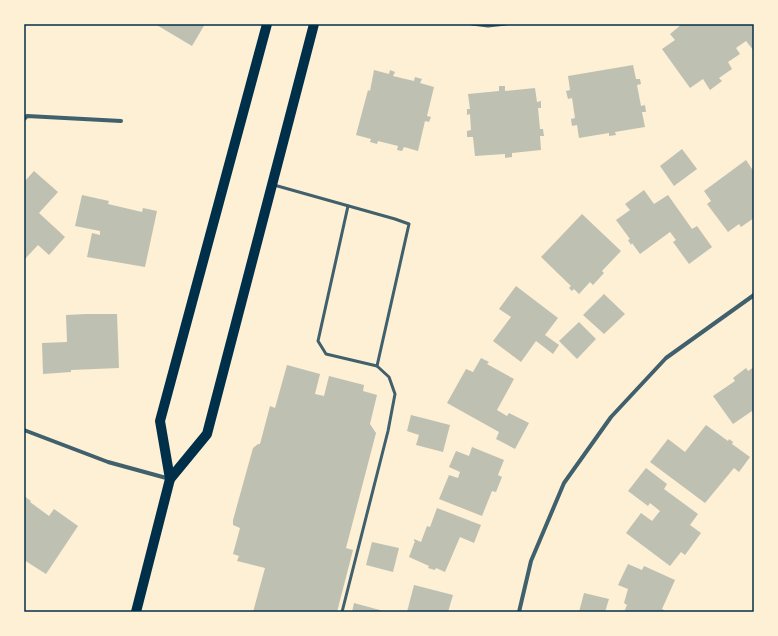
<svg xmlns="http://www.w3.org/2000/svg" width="778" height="636" viewBox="0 0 778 636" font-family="'Source Sans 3',sans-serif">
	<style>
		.building { fill: #bec0b2 }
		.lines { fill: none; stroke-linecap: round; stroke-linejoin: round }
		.service { stroke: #3f606c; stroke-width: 3 }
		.minor { stroke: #3f606c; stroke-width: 4 }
		.primary { stroke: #003049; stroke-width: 10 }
		.neatline { fill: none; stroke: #003049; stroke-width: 1.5 }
	</style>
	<rect width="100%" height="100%" fill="#fdf0d5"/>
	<!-- building -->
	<g class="building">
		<path d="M155 24H205L192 46Z"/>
		<path d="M682 24H754V51L746 41 736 48 740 54 728 62 732 69 719 78 722 81 710 90 703 79 690 88 662 49 675 40 670 34Z"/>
		<path d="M633 65 636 79H640L641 84 637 85 641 106 645 105 646 112H642L645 127 615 132 616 135 609 136V133L579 138 577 125 572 126 571 119 575 118 572 98 568 99 566 91 570 90 568 76Z"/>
		<path d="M374 70 389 74 390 70 395 72 393 76 414 81 415 77 422 79 420 83 434 87 427 116 431 117 429 122 425 121 418 151 404 147 402 151 397 150 398 146 378 141 377 144 370 142 371 139 356 135 368 90 370 91Z"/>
		<path d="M499 86H505V91L535 88 537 102 541 101V108H538L540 129H543L544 136H540L541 150 512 153V157L505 158V154L475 156 473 137H467V131L471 130 470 114 467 115V109H470L468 94 499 91Z"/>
		<path d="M682 149 697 169 674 186 660 166Z"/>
		<path d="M746 160 754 172V218L741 227 739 224 728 232 707 204 711 201 704 191Z"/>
		<path d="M34 171 58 192 39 213 65 237 49 255 38 245 24 260V182Z"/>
		<path d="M644 190 654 204 668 195 692 229 697 226 712 247 689 264 673 242 676 240 670 232 640 254 632 243 631 245 628 240 630 239 616 220 630 210 625 204Z"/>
		<path d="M82 195 109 201 108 204 142 212 143 208 157 211 145 267 87 257 92 233 100 235V231L75 226Z"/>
		<path d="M582 214 621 251 602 271 604 273 593 285 590 282 579 294 574 289 572 291 569 288 571 286 541 257Z"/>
		<path d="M516 286 558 318 545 335 559 345 553 354 536 341 521 362 493 341 511 317 499 309Z"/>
		<path d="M604 294 625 314 604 334 583 315Z"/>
		<path d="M86 314H117L119 368 71 370V372L43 374 42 343 67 342 66 315Z"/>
		<path d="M579 322 596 339 577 359 559 341Z"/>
		<path d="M481 358 489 362 487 364 514 379 497 410 507 416 509 413 529 423 515 449 496 439 499 432 447 403 466 369 473 372Z"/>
		<path d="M287 365 320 374 315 394 324 396 329 376 364 385 363 391 377 395 370 424 376 433 346 548 353 550 337 612H253L265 568 237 561 239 556 233 554 240 528 233 525V520L253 448 258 444H260L270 406 275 408Z"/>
		<path d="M754 367V414L752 411 733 424 713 396 735 381 733 378 746 368 748 371Z"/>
		<path d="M411 415 450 425 443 452 416 445 419 435 407 431Z"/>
		<path d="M706 425 728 441 729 439 733 442 732 444 750 457 739 472 734 468 705 503 650 462 668 439 685 452Z"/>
		<path d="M472 447 504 460 498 475 502 477 496 492 492 491 482 516 439 499 449 475 458 478 460 472 449 467 456 451 469 456Z"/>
		<path d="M646 468 667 484 664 489 698 514 690 525 701 533 685 555 681 552 670 566 626 533 641 513 652 521 660 511 650 503 648 506 628 491Z"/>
		<path d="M24 496 31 501 30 502 49 516 54 509 78 526 46 574 24 560Z"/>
		<path d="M437 508 481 525 474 543 460 537 445 572 436 568 435 570 428 568 429 566 409 557 415 541H414V539L421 542 427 526 430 527Z"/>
		<path d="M372 542 399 548 393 572 366 565Z"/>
		<path d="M628 564 642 570 644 566 675 580 662 609 664 610V612H624L627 605 624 603 628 589 618 585Z"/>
		<path d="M414 585 453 595 448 612H407Z"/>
		<path d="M584 593 609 599 605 612H579Z"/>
		<path d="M354 603 387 612H352Z"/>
	</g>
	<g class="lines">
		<!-- service -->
		<g class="service">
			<path d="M472 24 488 26 506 24"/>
			<path d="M274 185 395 219 409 224 377 366 389 377 395 394 388 431 342 612"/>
			<path d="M348 206 318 341 326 354 377 366"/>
		</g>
		<!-- minor -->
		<g class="minor">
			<path d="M24 119 27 116 121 121"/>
			<path d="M24 430 108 462 170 479"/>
			<path d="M519 612 531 561 564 483 611 417 666 358 754 295"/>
		</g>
		<!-- primary -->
		<g class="primary">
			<path d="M170 479 207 434 314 24"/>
			<path d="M136 612 170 479 160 421 267 24"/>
		</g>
	</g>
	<!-- border -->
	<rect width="778" height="636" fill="none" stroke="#fdf0d5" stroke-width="50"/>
	<rect x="25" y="25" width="728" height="586" class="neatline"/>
</svg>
